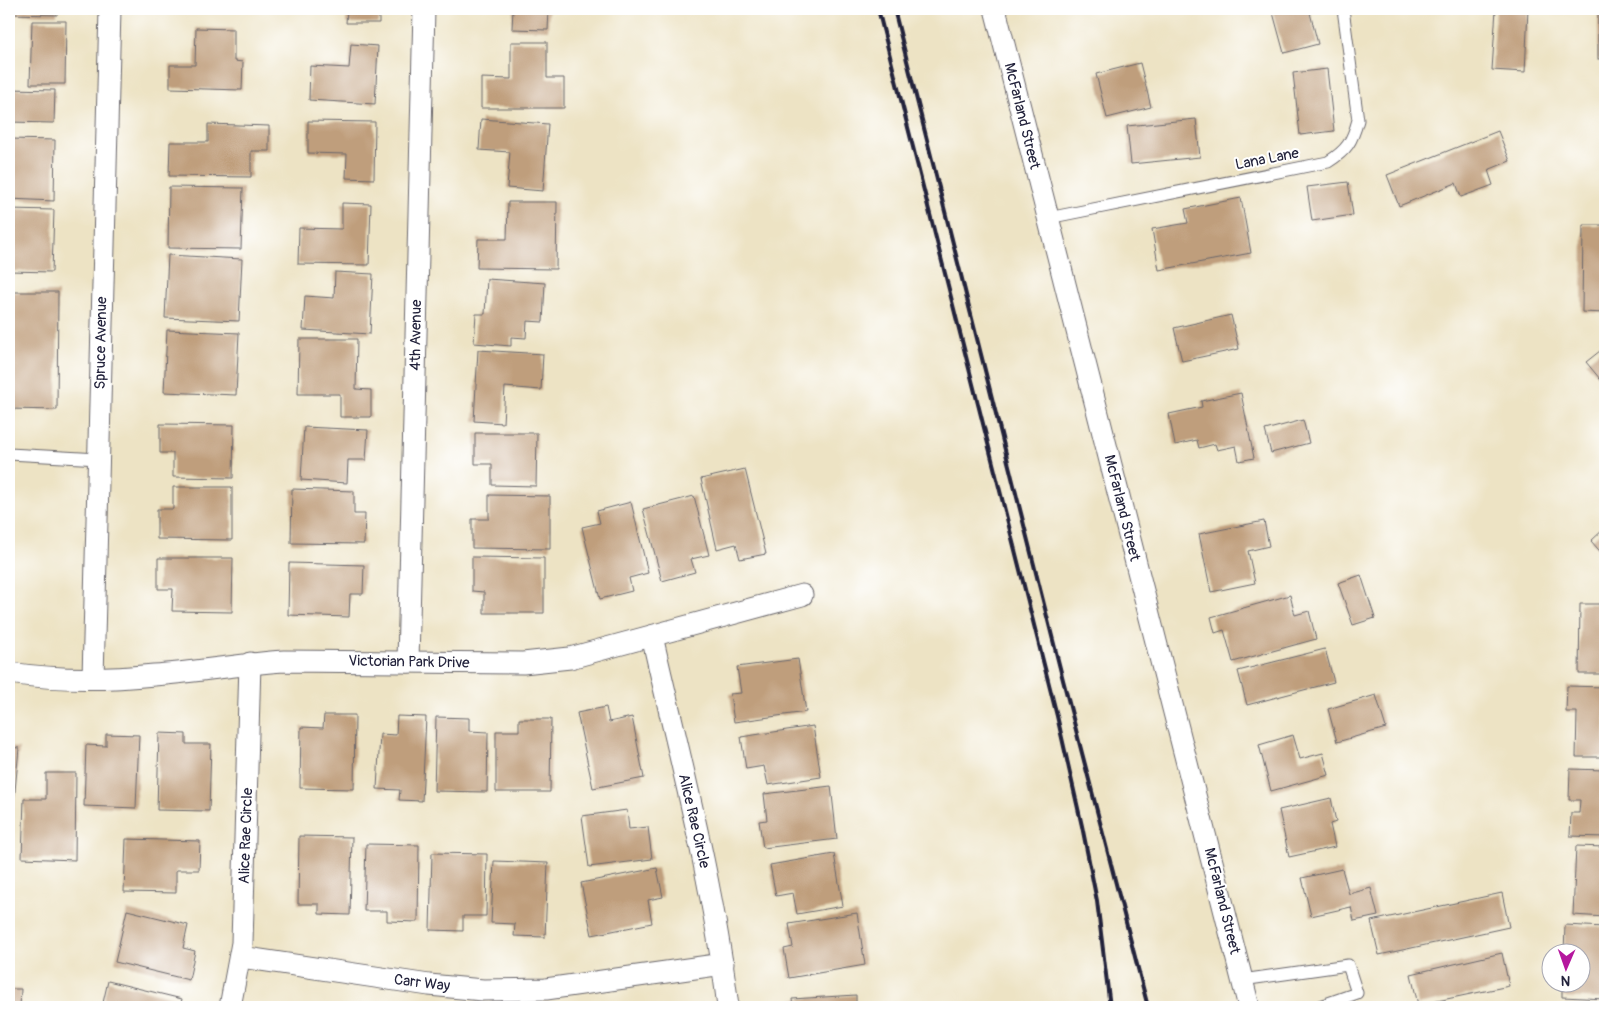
<svg xmlns="http://www.w3.org/2000/svg" width="1614" height="1016" viewBox="0 0 1614 1016" font-family="Pangolin,sans-serif">
	<style>
		.building { fill: #bf9e7c }
		.lines { fill: none; stroke-linecap: round; stroke-linejoin: round }
		.lane-casing { stroke: #69666b; stroke-width: 13 }
		.street-casing { stroke: #69666b; stroke-width: 23 }
		.lane { stroke: #fff; stroke-width: 11 }
		.street { stroke: #fff; stroke-width: 21 }
		.rail { stroke: #22223b; stroke-width: 4 }
		.labels { text-anchor: middle; dominant-baseline: central; stroke-width: 4; stroke-linejoin: round; paint-order: stroke }
		.street-label { font-size: 15px; fill: #22223b; stroke: #fff }
	</style>
	<rect width="100%" height="100%" fill="#fff"/>
	<filter id="ink" filterUnits="userSpaceOnUse"><feTurbulence type="fractalNoise" baseFrequency=".02" numOctaves="2"/><feDisplacementMap in="SourceGraphic" scale="10" xChannelSelector="R" yChannelSelector="G"/><feConvolveMatrix kernelMatrix="1 2 1 2 8 2 1 2 1" color-interpolation-filters="sRGB"/></filter>
	<filter id="wash" filterUnits="userSpaceOnUse"><feTurbulence type="fractalNoise" baseFrequency=".0096" numOctaves="4" result="noise"/><feDisplacementMap in="SourceGraphic" scale="20" xChannelSelector="R" yChannelSelector="G"/><feGaussianBlur stdDeviation="1.12" result="paint"/><feColorMatrix in="noise" values="0 0 0 0 0 0 0 0 0 0 0 0 0 0 0 0 0 1.4 0 .05"/><feComposite in="paint" operator="in"/></filter>
	<g filter="url(#wash)">
		<rect width="100%" height="100%" fill="#ede3c4"/>
		<g id="blocks">
			<!-- building -->
			<g class="building">
				<path d="M9 9H57V15L9 14Z"/>
				<path d="M347 9H379V23H346Z"/>
				<path d="M513 9H549L548 30 512 29Z"/>
				<path d="M1272 9H1309L1318 44 1284 53Z"/>
				<path d="M1496 9H1528L1525 72 1492 70Z"/>
				<rect x="1598" y="9" width="7" height="50"/>
				<path d="M32 21H66L65 84H30Z"/>
				<path d="M196 28 234 29V61L243 62 242 90 170 88V65H195Z"/>
				<path d="M511 42H547V78H564V108H481V78L511 79Z"/>
				<path d="M351 44 378 46 375 104 309 100 310 66 349 68Z"/>
				<path d="M1140 63 1151 107 1107 118 1096 74Z"/>
				<path d="M1327 69 1334 131 1300 135 1293 73Z"/>
				<path d="M9 89 55 90 54 123 9 122Z"/>
				<path d="M481 119 548 124 543 191 507 188 510 152 479 150Z"/>
				<path d="M1196 119 1200 157 1131 164 1127 126Z"/>
				<path d="M308 121 375 122 374 179 346 178 347 154 308 153Z"/>
				<path d="M208 124 269 126V151H251V177L169 176 170 142H208Z"/>
				<path d="M1498 131 1510 161 1488 170 1493 185 1461 197 1456 183 1399 206 1387 175Z"/>
				<path d="M9 139 55 140 54 201 9 199Z"/>
				<path d="M1348 182 1353 215 1312 221 1307 187Z"/>
				<path d="M169 187 243 188 241 249 168 248Z"/>
				<path d="M1241 198 1251 253 1159 270 1152 229 1188 223 1185 209Z"/>
				<path d="M508 202H557L556 269 477 268 478 239H507Z"/>
				<path d="M342 203 371 204 369 265 298 264 299 228 342 229Z"/>
				<path d="M9 209 54 210 52 272 9 271Z"/>
				<path d="M1583 225H1605V313L1582 312Z"/>
				<path d="M168 255 242 259 239 321 165 318Z"/>
				<path d="M335 272 373 274 370 334 303 330 305 296 334 298Z"/>
				<path d="M487 279 545 283 543 322 527 321 526 338 511 337V346L474 343 476 314H485Z"/>
				<path d="M9 292H58L57 410 9 409Z"/>
				<path d="M1231 315 1239 349 1182 361 1174 328Z"/>
				<path d="M167 330 239 333 236 395 164 392Z"/>
				<path d="M299 339H357L356 389 371 390V417H340V394H298Z"/>
				<path d="M1605 347V385L1586 362Z"/>
				<path d="M478 350 543 354 541 390 505 387 503 423 474 421Z"/>
				<path d="M1241 393 1254 458 1239 461 1236 446 1217 450 1215 444 1199 448 1197 440 1175 445 1169 414 1202 407 1201 401Z"/>
				<path d="M1303 420 1309 443 1271 453 1265 430Z"/>
				<path d="M160 424 234 425 233 478 173 477V453H160Z"/>
				<path d="M304 427 368 430 366 460H348L347 483 301 480Z"/>
				<path d="M475 433H537L536 486 492 485V464H475Z"/>
				<path d="M745 469 766 554 740 559 736 544 717 549 701 479Z"/>
				<path d="M173 487H232V540L157 539V509H173Z"/>
				<path d="M292 489 354 491V514H365L364 544 291 543Z"/>
				<path d="M489 495 550 496V549L472 548V519H489Z"/>
				<path d="M694 496 709 555 691 559 695 572 662 581 643 509Z"/>
				<path d="M631 502 648 573 629 578 632 591 600 599 582 527 600 523 597 511Z"/>
				<path d="M1264 521 1269 546 1248 551 1255 583 1211 592 1199 534Z"/>
				<path d="M1605 528V557L1591 541Z"/>
				<path d="M472 557 544 558V613H484V592L472 591Z"/>
				<path d="M158 558H233L232 612 172 611 173 589H158Z"/>
				<path d="M289 563 364 565 363 594H350L349 617 288 615Z"/>
				<path d="M1361 575 1375 618 1353 625 1338 583Z"/>
				<path d="M1290 595 1295 615 1309 611 1316 639 1233 662 1224 630 1215 633 1211 617Z"/>
				<path d="M1580 604H1605V674H1579Z"/>
				<path d="M1325 649 1334 682 1247 705 1238 671Z"/>
				<path d="M798 659 806 712 734 722 730 694 741 693 737 667Z"/>
				<path d="M1567 686 1605 687V757H1576L1577 712H1566Z"/>
				<path d="M1376 695 1386 728 1337 742 1328 709Z"/>
				<path d="M606 707 609 722 632 717 644 778 593 788 577 713Z"/>
				<path d="M324 715H355L354 789 300 788 301 727 323 728Z"/>
				<path d="M397 716 426 717 422 801 399 800 400 790 377 789 380 734 396 735Z"/>
				<path d="M436 717 469 718V731L488 732 487 792 434 791Z"/>
				<path d="M519 719H551L550 792H496V731H519Z"/>
				<path d="M813 726 821 777 768 785 764 766 746 769 741 737Z"/>
				<path d="M159 733 186 734V744H211L209 811 157 810Z"/>
				<path d="M106 734 139 735 136 808 84 806 86 745 106 746Z"/>
				<path d="M1293 735 1300 759 1323 753 1329 775 1271 791 1259 745Z"/>
				<path d="M9 747 19 748 14 802H9Z"/>
				<path d="M1570 769 1605 770V837L1570 836 1571 813H1579L1580 800H1569Z"/>
				<path d="M46 773H76L75 860 22 858 24 799H46Z"/>
				<path d="M831 786 837 839 763 848 759 821 767 820 764 794Z"/>
				<path d="M1331 798 1336 822 1330 824 1335 847 1289 857 1279 810Z"/>
				<path d="M627 810 629 829 648 827 652 859 589 867 582 816Z"/>
				<path d="M299 836 352 837 350 915 319 914V904H298Z"/>
				<path d="M126 839 200 841 199 870H176V893L124 892Z"/>
				<path d="M366 844 419 845 418 922 387 921V911H364Z"/>
				<path d="M1576 846 1605 847V917L1573 915Z"/>
				<path d="M432 853 487 854 486 916H463V931L430 930Z"/>
				<path d="M834 854 843 906 797 914 793 893 776 896 770 865Z"/>
				<path d="M494 861 548 863 545 937 514 936 515 924 491 923Z"/>
				<path d="M657 868 663 897 648 900 652 923 592 935 581 883Z"/>
				<path d="M1342 869 1349 894 1371 888 1378 916 1354 921 1351 907 1311 916 1302 878Z"/>
				<path d="M1502 893 1509 927 1379 955 1371 921Z"/>
				<path d="M127 910 188 925 183 948 195 951 189 980 115 962Z"/>
				<path d="M857 913 865 965 789 978 784 949 793 947 789 924Z"/>
				<path d="M1565 925 1605 927V999L1562 997V984H1582V954H1564Z"/>
				<path d="M1502 953 1509 986 1418 1005 1411 974Z"/>
				<path d="M108 981 182 999 180 1007H102Z"/>
				<path d="M9 989H21L20 1007H9Z"/>
				<path d="M856 995V1007H793L792 999Z"/>
			</g>
		</g>
	</g>
	<g filter="url(#ink)">
		<use href="#blocks" fill-opacity="0" stroke="#69666b" stroke-width="1"/>
		<g class="lines">
			<!-- lane casing -->
			<g class="lane-casing">
				<g id="lane">
					<path d="M1048 218 1328 162C1347 150 1352 142 1358 120L1343 9"/>
					<path d="M9 454 99 459"/>
					<path d="M1242 980 1348 965 1357 993 1317 1007"/>
				</g>
			</g>
			<!-- street casing -->
			<g class="street-casing">
				<g id="street">
					<path d="M995 9 1249 1007"/>
					<path d="M652 636C680 759 713 882 728 1007"/>
					<path d="M408 662 424 9"/>
					<path d="M9 673C56 680 106 680 154 675 197 672 240 664 284 661L523 663 570 658 802 595"/>
					<path d="M93 678 110 9"/>
					<path d="M241 957 429 985 483 990 546 989 723 964"/>
					<path d="M230 1007 242 943 250 663"/>
				</g>
			</g>
			<!-- lane -->
			<use href="#lane" class="lane"/>
			<!-- street -->
			<use href="#street" class="street"/>
			<!-- rail -->
			<g class="rail">
				<path d="M878 9 1057 716 1082 826 1097 901 1110 1007"/>
				<path d="M894 9 1063 680 1148 1007"/>
			</g>
		</g>
	</g>
	<g class="labels">
		<!-- street labels -->
		<g class="street-label">
			<text transform="translate(1022 116) rotate(76)">McFarland Street</text>
			<text transform="translate(1267 159) rotate(-11)">Lana Lane</text>
			<text transform="translate(416 335) rotate(-89)">4th Avenue</text>
			<text transform="translate(101 343) rotate(-89)">Spruce Avenue</text>
			<text transform="translate(1122 508) rotate(76)">McFarland Street</text>
			<text transform="translate(409 662) rotate(1)">Victorian Park Drive</text>
			<text transform="translate(694 821) rotate(77)">Alice Rae Circle</text>
			<text transform="translate(246 836) rotate(-88)">Alice Rae Circle</text>
			<text transform="translate(1222 901) rotate(76)">McFarland Street</text>
			<text transform="translate(422 983) rotate(7)">Carr Way</text>
		</g>
	</g>
	<!-- margin -->
	<rect width="1614" height="1016" fill="none" stroke="#fff" stroke-width="30"/>
	<!-- north arrow -->
	<g transform="translate(1566 968) rotate(182)"><circle r="24" fill="#ffffff" stroke="#a7a7b1"/>
	<path d="M0-4L9 19L0 12L-9 19Z" fill="#b5179e"/>
	<text y="-8" font-size="14" font-weight="bold" text-anchor="middle" fill="#22223b">N</text>
	</g>
</svg>
